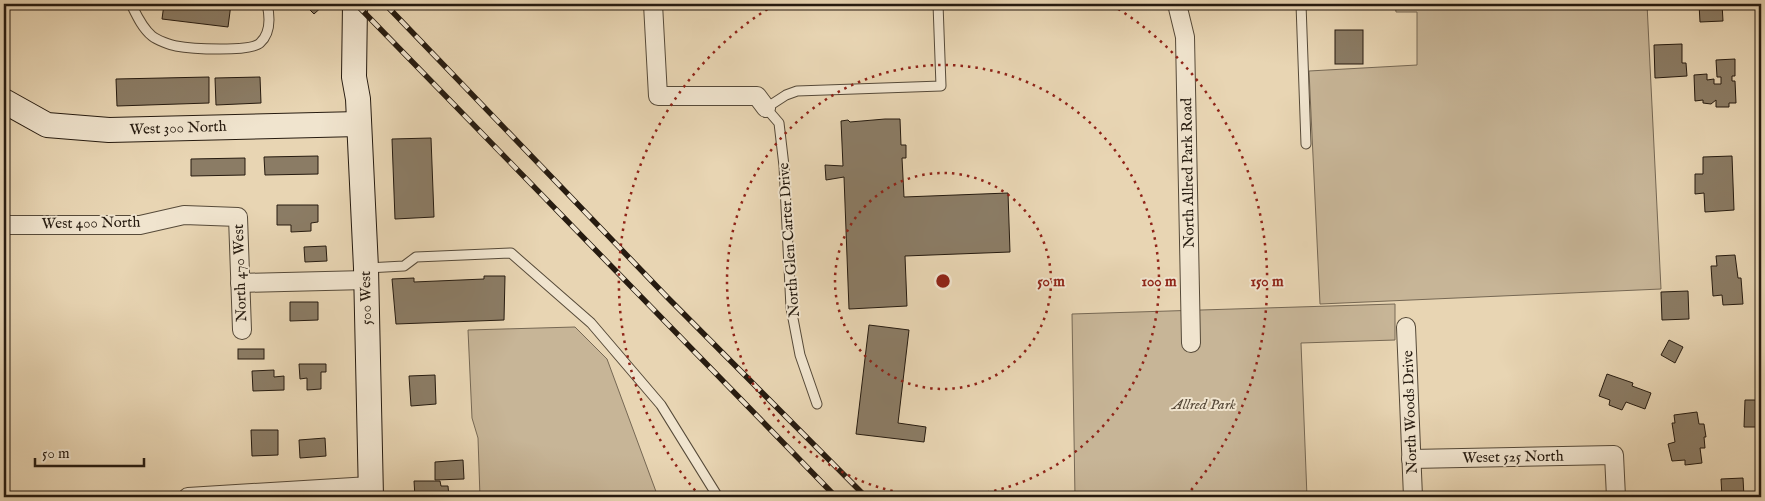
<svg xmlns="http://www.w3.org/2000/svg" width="1765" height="501" viewBox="0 0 1765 501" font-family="'IM FELL English',serif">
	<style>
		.green { fill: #c7b597; stroke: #766854 }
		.building { fill: #8b7c65; stroke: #261b10 }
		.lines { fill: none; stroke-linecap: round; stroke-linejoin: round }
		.lane-casing { stroke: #564a39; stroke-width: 11 }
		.street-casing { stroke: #564a39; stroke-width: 20 }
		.secondary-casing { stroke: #261b10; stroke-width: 26 }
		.lane { stroke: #f0e4ce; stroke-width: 9 }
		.street { stroke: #f0e4ce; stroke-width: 18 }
		.secondary { stroke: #f0e4ce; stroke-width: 24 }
		.rail-casing { stroke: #261b10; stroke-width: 5.5 }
		.rail { stroke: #f0e4ce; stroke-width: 4; stroke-dasharray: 11; stroke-linecap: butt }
		.ring { fill: none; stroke: #8f2418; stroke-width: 2.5; stroke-dasharray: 2.5 5 }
		.labels { text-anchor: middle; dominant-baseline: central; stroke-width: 4; stroke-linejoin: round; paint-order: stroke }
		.street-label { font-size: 15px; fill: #261b10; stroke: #f0e4ce }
		.park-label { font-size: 15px; font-style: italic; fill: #564938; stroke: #f0e4ce }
		.centre { fill: #8f2418; stroke: #f0e4ce; stroke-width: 2.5 }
		.ring-label { font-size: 15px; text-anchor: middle; font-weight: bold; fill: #8f2418; stroke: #f0e4ce; stroke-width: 4; stroke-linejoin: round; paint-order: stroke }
	</style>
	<rect width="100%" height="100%" fill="#e8d5b3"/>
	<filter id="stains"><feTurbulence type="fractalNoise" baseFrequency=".004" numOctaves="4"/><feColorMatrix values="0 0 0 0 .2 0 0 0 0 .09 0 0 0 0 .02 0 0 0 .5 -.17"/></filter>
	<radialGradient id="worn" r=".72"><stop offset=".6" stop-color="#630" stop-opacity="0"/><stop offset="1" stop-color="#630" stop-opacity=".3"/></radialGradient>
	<!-- green -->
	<g class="green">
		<path d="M1395 4H1647L1661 289 1320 304 1309 71 1417 65V12H1396Z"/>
		<path d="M1395 304V340L1301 343 1307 497H1075L1072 314Z"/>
		<path d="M575 327 607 359 658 497H480L478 438 472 418 468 330Z"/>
	</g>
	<!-- building -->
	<g class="building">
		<path d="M164 4H231L228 27 162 19Z"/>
		<path d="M304 4H325L314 14Z"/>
		<path d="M1699 4H1722L1723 21 1700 22Z"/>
		<rect x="1335" y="30" width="28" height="34"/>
		<path d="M1682 44V63H1686L1687 76 1655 78 1654 45Z"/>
		<path d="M1735 59V76H1732V81H1735L1736 103H1729V107H1716V100L1711 104 1703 103V100L1695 101 1694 75 1707 74V80L1714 79V84H1721V77H1717L1716 60Z"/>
		<path d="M209 77V103L117 106 116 79Z"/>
		<path d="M260 77 261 103 216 105 215 78Z"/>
		<path d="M885 119H900L901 145H906V158H902L904 197 1008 193 1010 252 905 256 907 306 849 309 844 177 826 180 825 165 843 166 841 121 848 120 850 122Z"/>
		<path d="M431 138 434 217 395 219 392 139Z"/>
		<path d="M318 156V174L265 175 264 157Z"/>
		<path d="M1732 156 1734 210 1705 212 1704 193 1695 194V174H1703V157Z"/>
		<path d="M245 158V175L191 176V159Z"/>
		<path d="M277 205H318V222L311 223V231L291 232V225H277Z"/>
		<path d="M326 246 327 261 305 262 304 247Z"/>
		<path d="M1735 255 1738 278H1741L1743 304 1723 305 1722 295 1713 296 1711 266H1717L1716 256Z"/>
		<path d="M484 276H505L504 320 396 324 392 279 414 278V282L484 279Z"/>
		<path d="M1688 291 1689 319 1662 320 1661 292Z"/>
		<path d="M290 302H318V320L290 321Z"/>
		<path d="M869 325 909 330 898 423 926 427 924 442 856 434Z"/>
		<path d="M1669 340 1683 347 1675 363 1661 355Z"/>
		<rect x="238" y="349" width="26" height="10"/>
		<path d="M299 364H326V372H321V389L307 390V378L300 379Z"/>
		<path d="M274 370V377L284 376V390L253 391 252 371Z"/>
		<path d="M1607 374 1633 383 1632 386 1651 393 1645 409 1626 402 1622 410 1609 405 1610 400 1599 396Z"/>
		<path d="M435 375 436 404 411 406 409 376Z"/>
		<path d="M1745 400H1761V427H1744Z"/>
		<path d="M1697 412 1699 424H1704L1706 437H1704L1705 448H1700L1702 463 1685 465V460L1672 461 1668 444 1675 442 1672 423H1675L1674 415Z"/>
		<path d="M251 430H278V455L252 456Z"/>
		<path d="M325 438 326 456 300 458 299 440Z"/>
		<path d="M463 460 464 479 435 480V462Z"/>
		<path d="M1743 478 1744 497H1722L1721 479Z"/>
		<path d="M414 481H440L441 486H448L449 497H415Z"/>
		<path d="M1583 493V497H1553L1552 494Z"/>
	</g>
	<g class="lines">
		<!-- lane casing -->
		<g class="lane-casing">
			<g id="lane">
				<path d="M131 4C136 14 142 28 152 36 157 40 170 45 176 46 191 49 250 52 260 43 271 33 270 17 267 4"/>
				<path d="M1301 4 1306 144"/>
				<path d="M367 268 404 266 416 257 511 253 591 323 661 405 718 497"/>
				<path d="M817 404 800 355 791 308 784 166 779 123 766 108 786 95 797 91 941 86 938 4"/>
			</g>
		</g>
		<!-- street casing -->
		<g class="street-casing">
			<g id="street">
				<path d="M653 4 658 96H757L766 108"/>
				<path d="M1177 4 1185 37 1191 343"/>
				<path d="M4 225H140L184 215 238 217 242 330"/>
				<path d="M240 283 366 280"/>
				<path d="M1406 327 1413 497"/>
				<path d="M1411 459 1614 455 1616 497"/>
				<path d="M188 497 370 486"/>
			</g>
		</g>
		<!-- secondary casing -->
		<g class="secondary-casing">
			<g id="secondary">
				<path d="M355 4 354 77 358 99 366 268 371 497"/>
				<path d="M4 101 47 125 109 130 359 124"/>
			</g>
		</g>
		<!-- lane -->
		<use href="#lane" class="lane"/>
		<!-- street -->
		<use href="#street" class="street"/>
		<!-- secondary -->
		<use href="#secondary" class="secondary"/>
		<!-- rail casing -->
		<g class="rail-casing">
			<g id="rail">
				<path d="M356 4 836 497"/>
				<path d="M385 4 667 297 866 497"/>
			</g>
		</g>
		<!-- rail -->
		<use href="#rail" class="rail"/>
	</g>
	<!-- distance rings -->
	<g class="ring">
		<circle cx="943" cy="281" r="108"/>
		<circle cx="943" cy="281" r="216"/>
		<path d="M700 496A324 324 0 0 1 774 5M1112 5A324 324 0 0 1 1186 496"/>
	</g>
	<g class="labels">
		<!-- street labels -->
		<g class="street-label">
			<text transform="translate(178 128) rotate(-2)">West 300 North</text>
			<text transform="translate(1188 173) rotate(-91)">North Allred Park Road</text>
			<text transform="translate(91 223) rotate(-1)">West 400 North</text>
			<text transform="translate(789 240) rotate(-94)">North Glen Carter Drive</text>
			<text transform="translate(240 273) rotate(-92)">North 470 West</text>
			<text transform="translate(366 298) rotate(-91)">500 West</text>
			<text transform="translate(1410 412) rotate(-92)">North Woods Drive</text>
			<text transform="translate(1513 457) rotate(-1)">Weset 525 North</text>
		</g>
		<!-- park labels -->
		<g class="park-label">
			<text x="1204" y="404">Allred Park</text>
		</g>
	</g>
	<circle cx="943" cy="281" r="8" class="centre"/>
	<g class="ring-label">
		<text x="1051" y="286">50 m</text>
		<text x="1159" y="286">100 m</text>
		<text x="1267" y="286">150 m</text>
	</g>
	<!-- margin -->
	<rect width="1765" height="501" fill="none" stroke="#e8d5b3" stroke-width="20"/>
	<rect x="5" y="5" width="1755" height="491" fill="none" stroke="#261b10" stroke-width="2.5"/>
	<rect x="10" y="10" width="1745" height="481" fill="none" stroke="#261b10"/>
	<!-- scale -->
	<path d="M35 458v8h109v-8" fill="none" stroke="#261b10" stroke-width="2.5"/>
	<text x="42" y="458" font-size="15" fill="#261b10" stroke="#f0e4ce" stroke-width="4" paint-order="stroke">50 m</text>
	<rect width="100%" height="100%" filter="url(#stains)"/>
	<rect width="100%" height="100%" fill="url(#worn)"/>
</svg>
